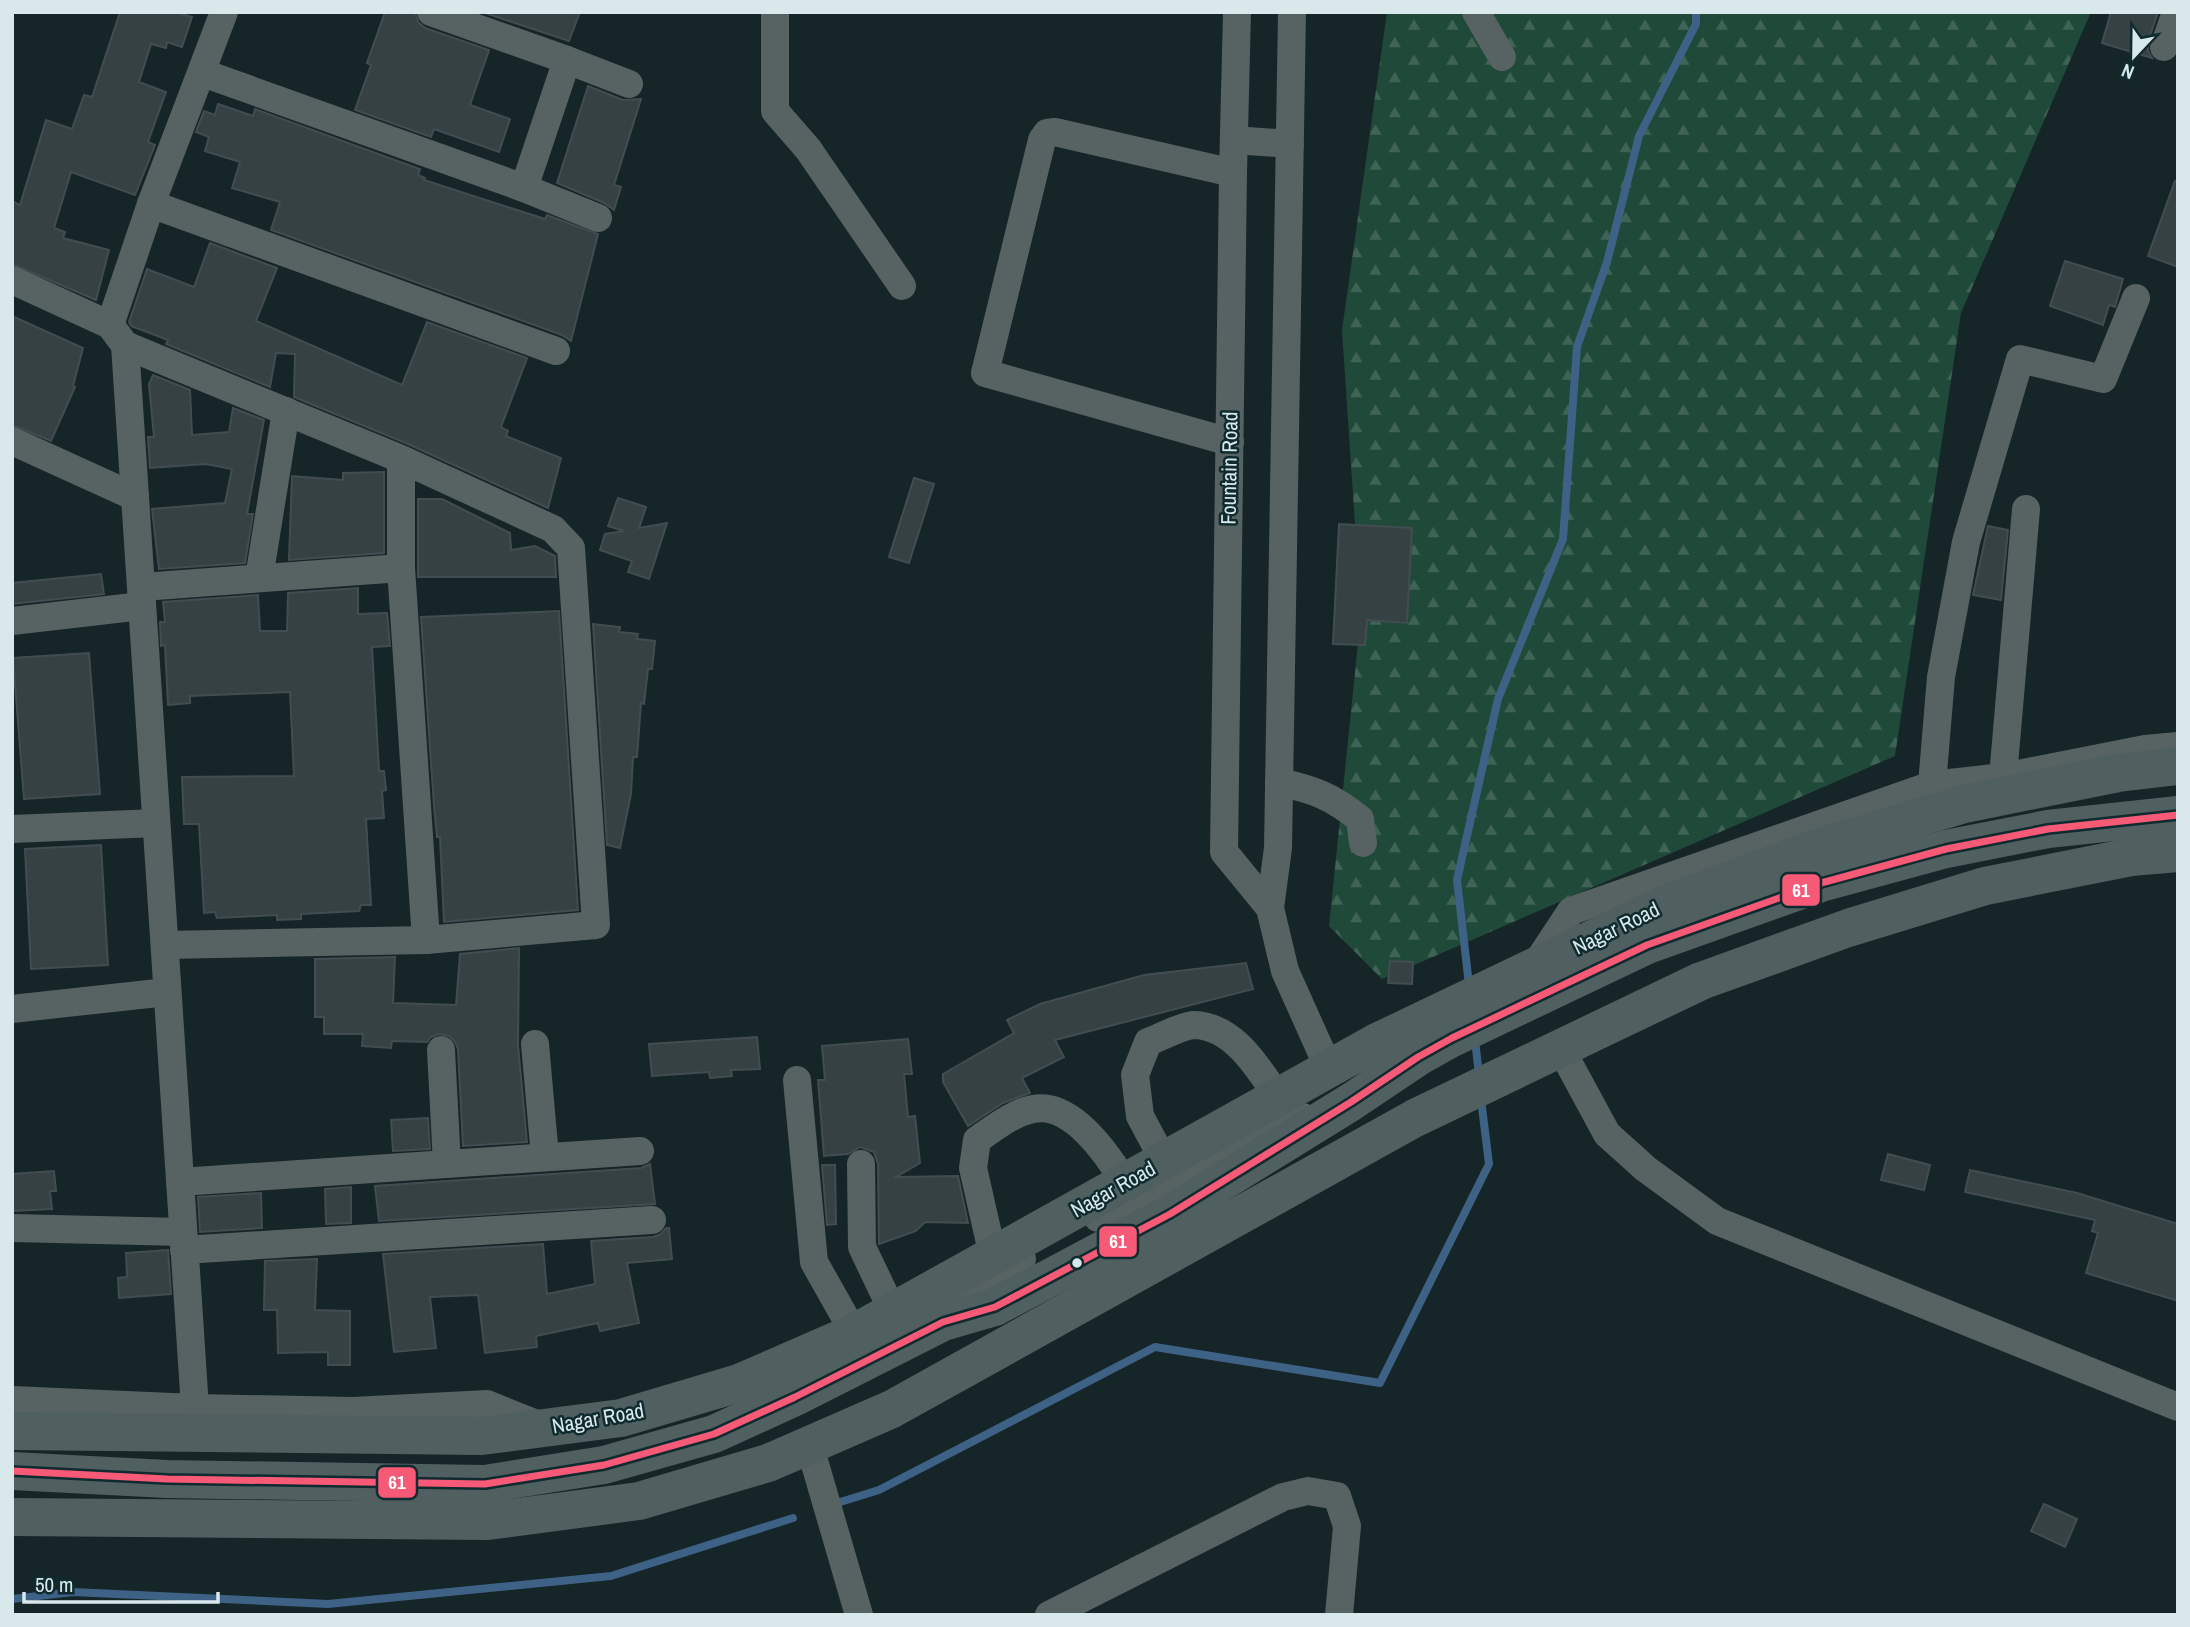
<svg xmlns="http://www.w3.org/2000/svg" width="2190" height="1627" viewBox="0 0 2190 1627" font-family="'Archivo Narrow',sans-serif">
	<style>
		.forest { fill: url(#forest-firs) }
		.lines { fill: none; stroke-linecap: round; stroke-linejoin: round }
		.stream { stroke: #3e6186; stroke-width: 8 }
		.building { fill: #364144; stroke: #424d51; stroke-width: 2 }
		.minor { stroke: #576262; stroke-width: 28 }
		.highway { stroke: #505f5f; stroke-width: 38 }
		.bus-1-casing { stroke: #0f2b2f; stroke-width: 12 }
		.bus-1 { stroke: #f75a77; stroke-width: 7 }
		.bus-dot { fill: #d9e9eb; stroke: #0f2b2f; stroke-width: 2.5 }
		.labels { text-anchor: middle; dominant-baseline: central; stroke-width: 5; stroke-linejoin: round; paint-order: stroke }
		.street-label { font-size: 21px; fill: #d9e9eb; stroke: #0f2b2f }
		.line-badge { stroke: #0f2b2f; stroke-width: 2.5 }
		.badge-label { font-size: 19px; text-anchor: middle; font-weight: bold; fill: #fff }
	</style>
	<defs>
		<pattern id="forest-firs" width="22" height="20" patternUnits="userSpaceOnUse" patternTransform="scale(1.75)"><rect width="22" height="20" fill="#1f4938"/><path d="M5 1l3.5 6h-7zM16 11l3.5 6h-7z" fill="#3f6355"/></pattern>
	</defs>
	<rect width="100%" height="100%" fill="#162528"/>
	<!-- forest -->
	<path class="forest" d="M1387 12H2091L1961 313 1895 756 1382 979 1329 926 1361 614 1342 330Z"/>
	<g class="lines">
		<!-- stream -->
		<g class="stream">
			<path d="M1469 985 1457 880 1498 699 1563 539 1577 347 1607 262 1639 136 1696 24V12"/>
			<path d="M1475 1040 1479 1075"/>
			<path d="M837 1503 879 1490 1155 1347 1380 1383 1489 1164 1481 1099"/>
			<path d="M12 1599 73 1592 328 1604 611 1576 793 1518"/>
		</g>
	</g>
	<!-- building -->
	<g class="building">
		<path d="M120 12H175L192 17 182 47 167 42 166 48 151 44 139 82 166 92 148 142 155 145 135 195 71 172 54 228 65 232 63 238 109 250 96 300 12 264V201L20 205 46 120 72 129 84 95 92 97Z"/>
		<path d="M385 12H415L418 22 425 28 489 50 470 105 510 119 499 152 434 129 431 137 355 110 371 65 367 63Z"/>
		<path d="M482 12H580L569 41Z"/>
		<path d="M2111 12H2158L2148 42V51L2152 58 2102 43Z"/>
		<path d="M588 86 623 100 641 99 614 185 621 187 614 210 604 203 557 183Z"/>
		<path d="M218 104 253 116 255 109 420 169 418 175 425 178 424 180 545 219 547 215 598 234 571 341 562 335 271 230 280 202 232 188 240 162 205 151 209 137 196 132 204 111 215 115Z"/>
		<path d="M2175 181 2178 182V267L2148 256Z"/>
		<path d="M210 243 277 268 256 321 402 385 427 322 527 358 501 427 508 431 506 436 561 458 548 508 408 444 294 397 295 354 276 353 270 387 166 344 168 340 131 326 129 322 147 269 194 287Z"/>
		<path d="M2065 261 2123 279 2115 307 2109 305 2103 325 2050 306Z"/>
		<path d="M12 316 83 348 73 386 75 387 51 441 12 425Z"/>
		<path d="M153 375 190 390 192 435 229 432 233 408 264 420 247 514H253L245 563 159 569 152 509 225 503 232 469 206 464 150 468 148 437H154L149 384Z"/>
		<path d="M384 472V553L289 560 292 476 343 480V473Z"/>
		<path d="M914 478 934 484 909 563 889 557Z"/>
		<path d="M618 498 646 507 639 528 667 523 649 579 628 572 632 561 600 550 605 534 624 531 608 526Z"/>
		<path d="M418 499H442L510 533 511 550 535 546 555 556 556 577H418Z"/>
		<path d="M1339 524 1412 528 1407 623 1367 620 1365 645 1333 644Z"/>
		<path d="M1988 526 2008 530 2001 600 1973 595Z"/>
		<path d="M101 574 104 594 12 604V583Z"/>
		<path d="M358 588V614L387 613 390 646 372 647 379 771H384L386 790 382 791 384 818 366 819 371 905H361L359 911 301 914V919L277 920V915L217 918 215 912 204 913 199 824H184L182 777 294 776 290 692 190 696V703L168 705 165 645 161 646 160 622H165L163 602 258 595 260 631H287L288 593Z"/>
		<path d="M559 611 578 910 444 922 440 837H437L434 806 421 617Z"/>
		<path d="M593 624 620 627 619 632 638 634 637 639 655 641 652 669H648L644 704 641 703 637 757H633L631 794 620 848 607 845Z"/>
		<path d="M89 653 100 794 24 799 13 658Z"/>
		<path d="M101 845 108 965 31 969 25 849Z"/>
		<path d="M519 948 518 1045 527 1142 463 1146 458 1049 455 1042 449 1036 439 1034 431 1037 427 1042 392 1041 391 1048 362 1046 363 1034H324V1017H315V959L395 957 393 1003 456 1005 460 954Z"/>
		<path d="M1390 961 1413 962 1412 984 1388 983Z"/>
		<path d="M1246 963 1253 989 1055 1040 1064 1057 1022 1078 1030 1093 1003 1103 968 1126 943 1082V1074L1014 1033 1007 1020 1040 1004 1144 975Z"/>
		<path d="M757 1037 760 1069 731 1070 732 1076 710 1078 709 1072 652 1076 649 1044Z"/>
		<path d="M908 1039 912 1074H904L908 1117 915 1116 920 1163 896 1177 958 1176 968 1223 925 1222 916 1231 879 1244 878 1164 874 1152 860 1147 848 1154 824 1156 818 1080H825L822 1046Z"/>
		<path d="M428 1118 430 1149 393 1151 391 1120Z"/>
		<path d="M1888 1154 1930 1165 1924 1190 1881 1180Z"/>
		<path d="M650 1164 655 1204 379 1221 375 1186 641 1168Z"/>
		<path d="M822 1165H835L836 1224 827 1225Z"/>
		<path d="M1970 1170 2077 1193 2178 1224V1301L2086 1273 2098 1233 2092 1231 2095 1220 1965 1192Z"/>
		<path d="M54 1171 56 1191H50L52 1209 12 1211V1174Z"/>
		<path d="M351 1187V1223L326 1224 325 1189Z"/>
		<path d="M261 1193 262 1228 200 1232 198 1197Z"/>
		<path d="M666 1228H669L672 1259 627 1263 639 1323 600 1331 598 1323 536 1336 537 1347 485 1353 478 1295 430 1297 436 1348 394 1352 383 1254 543 1244 547 1294 595 1284 591 1241 653 1237 661 1234Z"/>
		<path d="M168 1250 171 1294 119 1298 118 1278 127 1277 126 1253Z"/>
		<path d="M317 1259 315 1310 350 1311V1365H328V1352L278 1353 277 1310H264L265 1261Z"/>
		<path d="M2044 1504 2077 1519 2065 1547 2031 1531Z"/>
	</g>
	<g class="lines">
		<!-- minor -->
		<g class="minor">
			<path d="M431 12 567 60 524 188"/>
			<path d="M775 12V111L808 149 902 286"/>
			<path d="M1237 12 1233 173 1224 852 1270 908"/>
			<path d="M1292 12 1278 848 1270 908 1285 971 1329 1069"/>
			<path d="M1476 12 1502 57"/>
			<path d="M2164 47 2176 12"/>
			<path d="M567 60 629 84"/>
			<path d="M203 73 524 188 598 218"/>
			<path d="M1234 140 1290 144"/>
			<path d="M151 204 556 351"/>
			<path d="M12 280 110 325 125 345 195 1408"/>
			<path d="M110 325 151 204 224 12"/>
			<path d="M125 345 401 459 553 529 571 548 596 925 426 940 401 568V459"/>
			<path d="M12 441 135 497"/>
			<path d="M1230 442 985 373 1042 140 1047 133 1055 132 1233 173"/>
			<path d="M259 578 286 411"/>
			<path d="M142 587 401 568"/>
			<path d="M12 621 142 606"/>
			<path d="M2003 777 2026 509"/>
			<path d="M1279 782C1315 790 1331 796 1360 819L1363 843"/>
			<path d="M1932 785 1941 677 1966 542 2020 359 2103 379 2136 298"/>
			<path d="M12 829 156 823"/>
			<path d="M165 945 426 940"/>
			<path d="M1534 967 1571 911 1932 785 2003 777 2145 749 2178 746"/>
			<path d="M12 1009 167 992"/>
			<path d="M535 1044 545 1157"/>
			<path d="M1561 1049 1607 1134 1646 1169 1717 1221 2178 1407"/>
			<path d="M441 1050 447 1164"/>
			<path d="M797 1080 814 1262 854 1333"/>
			<path d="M1164 1161 1140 1116 1135 1075 1148 1042C1159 1038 1184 1025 1194 1025 1234 1026 1258 1068 1278 1097"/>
			<path d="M861 1164 862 1247 893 1312"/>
			<path d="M180 1182 640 1151"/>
			<path d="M1098 1218 1282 1123 1303 1117"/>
			<path d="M12 1228 183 1232"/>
			<path d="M184 1250 652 1220"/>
			<path d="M993 1256 973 1168 977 1140C994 1128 1013 1113 1033 1109 1072 1101 1108 1155 1125 1183"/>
			<path d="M943 1322 964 1297 1022 1259"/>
			<path d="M12 1400 195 1408 353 1411 487 1404 544 1427"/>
			<path d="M810 1447 859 1615"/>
			<path d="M1049 1615 1283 1497 1308 1491 1337 1496 1347 1526 1339 1615"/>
		</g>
		<!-- highway -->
		<g class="highway">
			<path d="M12 1431 482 1436 621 1418 739 1383 854 1333 1375 1043 1668 903 1820 847 1964 804 2118 773 2178 766"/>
			<path d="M12 1471 167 1479 485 1484 604 1465 714 1434 795 1397 943 1322 995 1307 1170 1214 1351 1102 1418 1057 1452 1038 1647 945 1821 883 1946 849 2048 829 2178 815"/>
			<path d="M12 1517 488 1521 639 1501 768 1463 892 1409 1415 1118 1701 981 1848 928 1985 886 2131 857 2178 853"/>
		</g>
		<!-- bus-1 casing -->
		<g class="bus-1-casing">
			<path id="bus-1" d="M12 1471 167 1479 485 1484 604 1465 714 1434 795 1397 943 1322 995 1307 1170 1214 1351 1102 1418 1057 1452 1038 1647 945 1821 883 1946 849 2048 829 2178 815"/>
		</g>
		<!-- bus-1 -->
		<use href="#bus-1" class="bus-1"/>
	</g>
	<!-- markers -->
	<circle class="bus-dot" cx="1077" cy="1263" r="6"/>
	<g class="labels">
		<!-- street labels -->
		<g class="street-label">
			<text transform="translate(1229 468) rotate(-89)">Fountain Road</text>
			<text transform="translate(1616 928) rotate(-26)">Nagar Road</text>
			<text transform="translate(1113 1189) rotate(-29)">Nagar Road</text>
			<text transform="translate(598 1418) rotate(-10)">Nagar Road</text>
		</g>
	</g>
	<g class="line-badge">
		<rect x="1781" y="873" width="40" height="34" rx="7" fill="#f75a77"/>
		<rect x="1098" y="1225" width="40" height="33" rx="7" fill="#f75a77"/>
		<rect x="377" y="1466" width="40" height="33" rx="7" fill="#f75a77"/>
	</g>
	<g class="badge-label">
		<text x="1801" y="897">61</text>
		<text x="1118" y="1248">61</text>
		<text x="397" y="1489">61</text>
	</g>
	<!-- border -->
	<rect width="2190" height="1627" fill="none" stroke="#d9e9eb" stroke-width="28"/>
	<!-- north arrow -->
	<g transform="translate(2134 56) rotate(202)" stroke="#0f2b2f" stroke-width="5" paint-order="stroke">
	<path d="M0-5L12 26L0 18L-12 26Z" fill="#d9e9eb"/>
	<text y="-10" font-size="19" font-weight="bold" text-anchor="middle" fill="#d9e9eb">N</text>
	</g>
	<!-- scale -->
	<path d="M24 1592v10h194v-10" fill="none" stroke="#d9e9eb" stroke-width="3.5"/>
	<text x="35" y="1592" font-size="21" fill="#d9e9eb" stroke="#0f2b2f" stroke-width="5" paint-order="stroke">50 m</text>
</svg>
